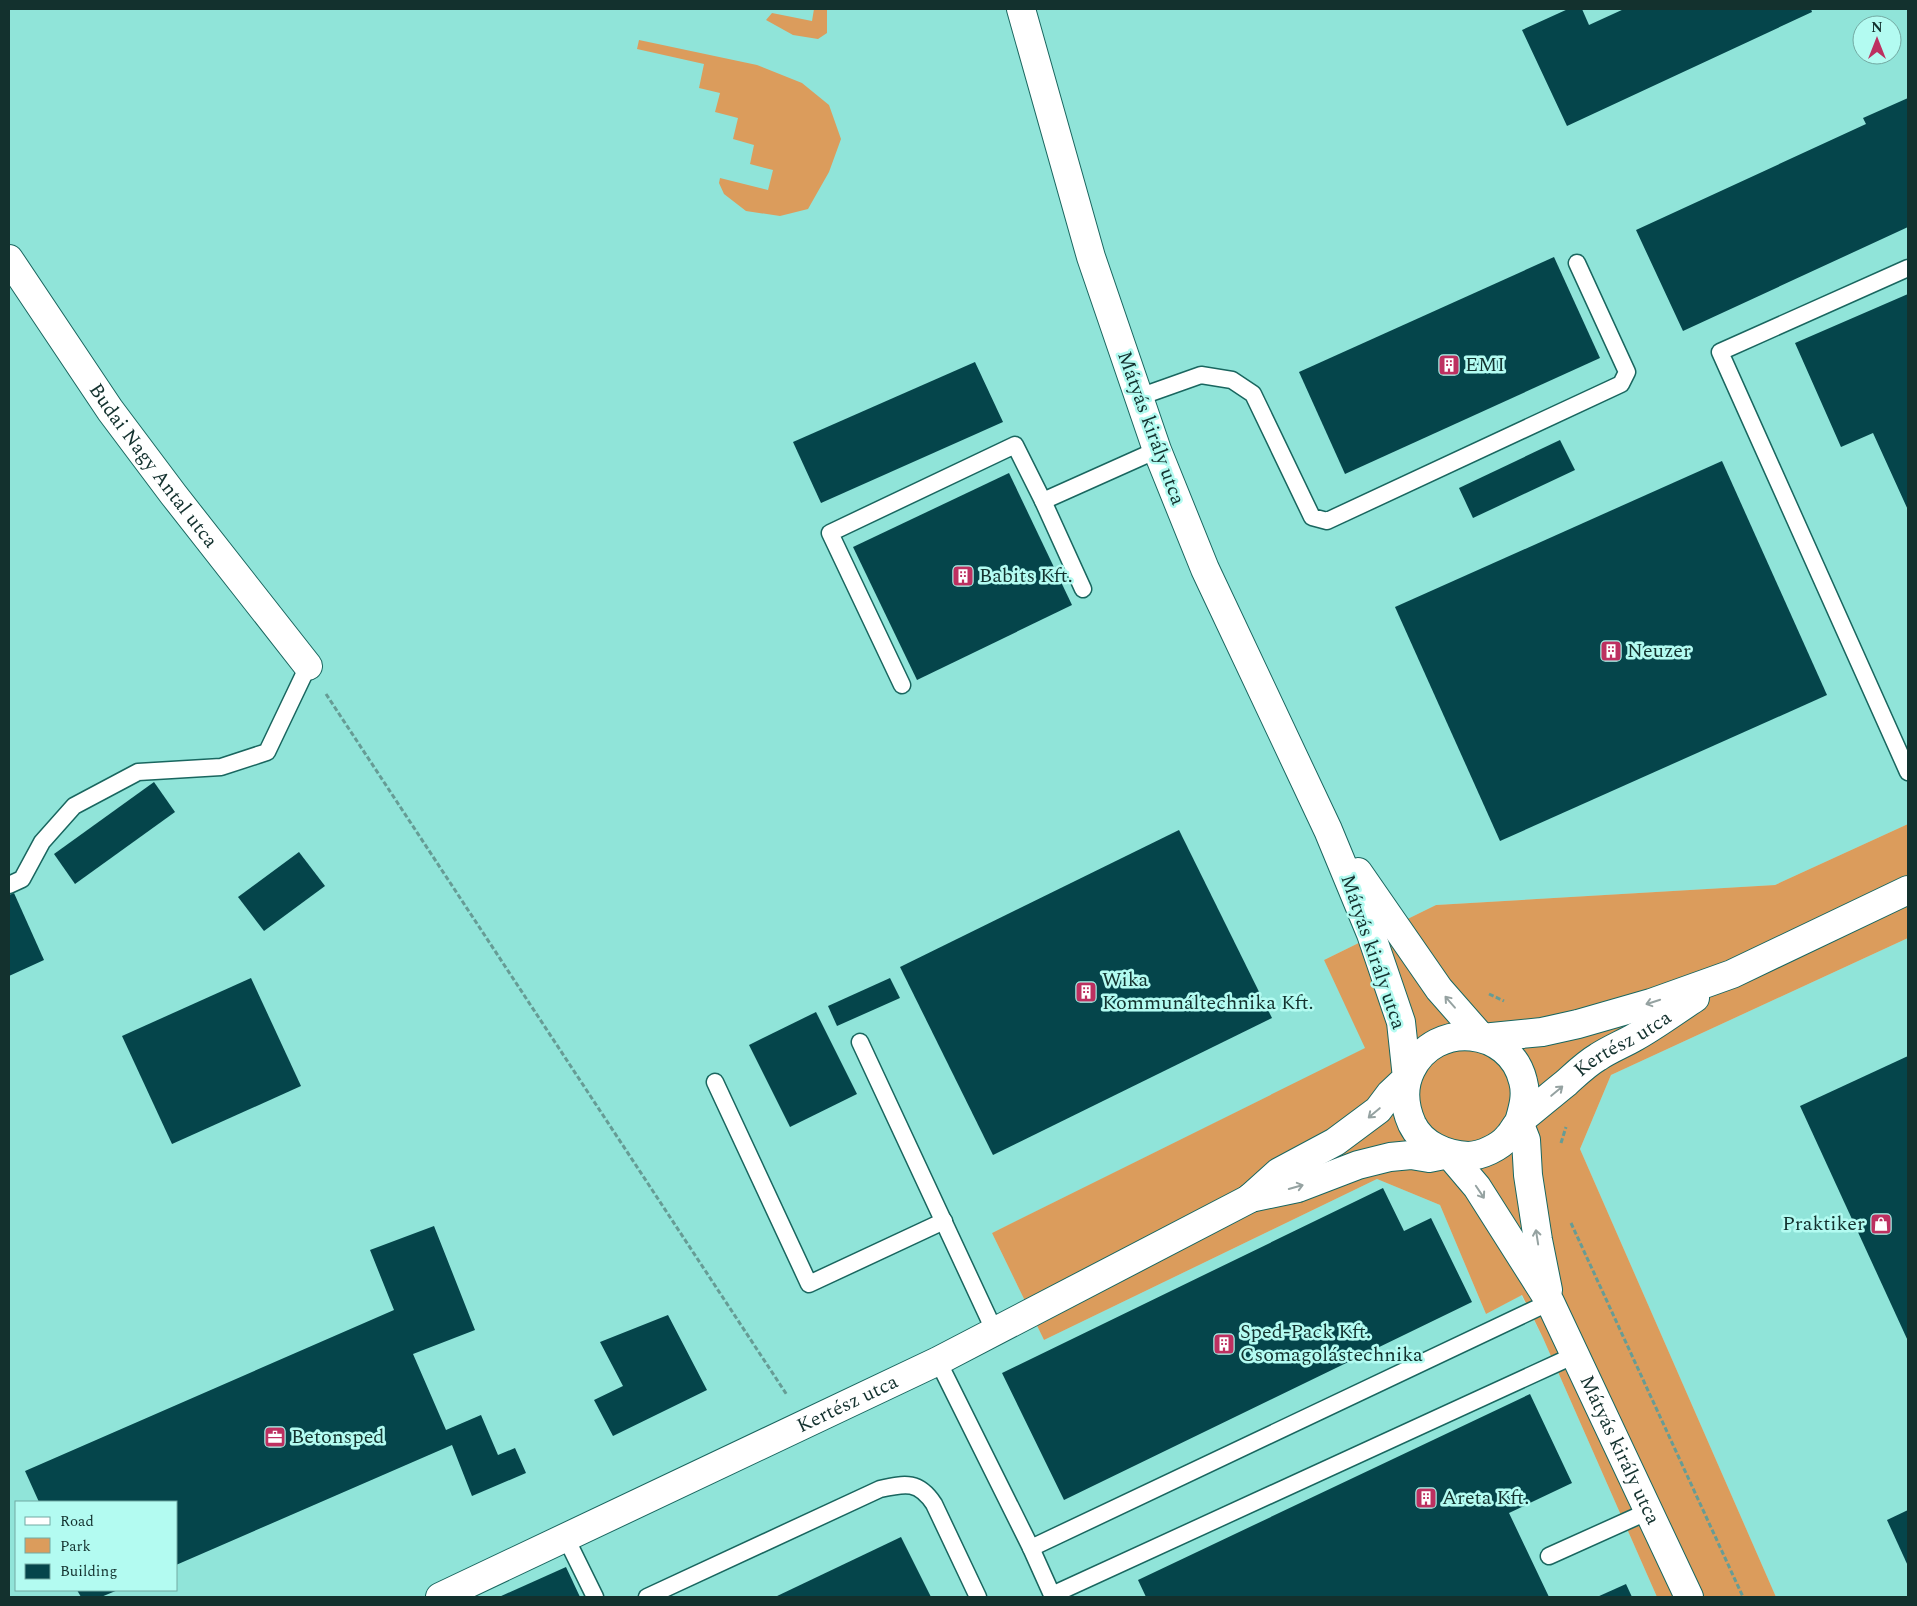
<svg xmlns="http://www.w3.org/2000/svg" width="1917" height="1606" viewBox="0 0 1917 1606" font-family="Spectral,serif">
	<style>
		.built { fill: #90e4d9; fill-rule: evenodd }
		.green { fill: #db9c5c }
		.building { fill: #05454b }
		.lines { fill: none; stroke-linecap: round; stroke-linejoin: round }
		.service-casing { stroke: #19665f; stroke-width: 19 }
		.minor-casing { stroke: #19665f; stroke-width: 30 }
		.path { stroke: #669c95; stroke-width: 3; stroke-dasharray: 5 2.5; stroke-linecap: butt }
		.service { stroke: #fff; stroke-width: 16 }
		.minor { stroke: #fff; stroke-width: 28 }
		.oneway { stroke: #95a2a1 }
		.labels { text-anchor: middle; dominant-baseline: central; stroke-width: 5; stroke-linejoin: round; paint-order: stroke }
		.poi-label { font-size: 20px; fill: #13312e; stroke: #b3fbf1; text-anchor: start }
		.street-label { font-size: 20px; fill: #13312e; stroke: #b3fbf1 }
	</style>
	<rect width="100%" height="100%" fill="#a6eee4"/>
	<!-- built -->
	<g class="built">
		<path d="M9 9H1908V824L1775 885 1436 905 1324 960 1366 1048 992 1233 1044 1340 1377 1179 1440 1205 1486 1314 1521 1295 1543 1338 1657 1597H9ZM1862 25H1892V55H1862ZM16 1502H176V1590H16Z"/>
		<path d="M1908 938V1597H1776L1580 1149 1611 1075Z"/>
	</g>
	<!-- green -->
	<g class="green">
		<path d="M814 9H827V33L818 39 793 35 766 20 772 13 812 21Z"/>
		<path d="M639 40 757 65 802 83 829 105 841 139 829 172 808 209 780 216 746 211 724 194 719 183 720 178 768 190 773 170 750 164 754 145 733 139 738 118 715 112 720 93 699 88 704 64 637 49Z"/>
		<path d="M1908 824V938L1611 1075 1580 1149 1776 1597H1657L1543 1338 1522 1295 1486 1314 1440 1205 1377 1179 1044 1340 992 1233 1365 1048 1324 960 1436 905 1775 885Z"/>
	</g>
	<!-- building -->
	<g class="building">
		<path d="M1568 9H1582L1589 25 1624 9H1811L1812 12 1567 126 1522 30Z"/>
		<path d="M1908 98V227L1683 331 1636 230 1866 124 1863 118Z"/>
		<path d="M1554 257 1600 358 1345 474 1299 372Z"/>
		<path d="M1908 294V510L1873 433 1841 447 1795 343Z"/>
		<path d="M975 362 1003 422 821 503 793 442Z"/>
		<path d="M1560 440 1575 470 1473 518 1459 488Z"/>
		<path d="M1722 461 1827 695 1500 841 1395 607Z"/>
		<path d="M1009 473 1072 605 917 680 853 547Z"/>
		<path d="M154 782 175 812 75 884 54 854Z"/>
		<path d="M1179 830 1272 1018 993 1155 900 967Z"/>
		<path d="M299 852 325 886 264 931 238 897Z"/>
		<path d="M14 893 44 960 9 976V895Z"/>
		<path d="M251 978 301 1086 172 1144 122 1036Z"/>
		<path d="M890 978 900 998 837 1026 828 1006Z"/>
		<path d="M816 1012 857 1094 790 1127 749 1045Z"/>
		<path d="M1908 1056V1341L1800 1106Z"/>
		<path d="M1383 1188 1404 1231 1431 1218 1472 1302 1064 1500 1002 1373Z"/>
		<path d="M434 1226 475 1330 413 1354 446 1430 481 1415 498 1455 515 1448 526 1473 472 1496 452 1445 176 1565V1502H39L25 1471 394 1310 370 1250Z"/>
		<path d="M668 1315 707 1390 613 1436 594 1400 623 1386 600 1342Z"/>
		<path d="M1530 1394 1572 1483 1509 1513 1549 1597H1146L1138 1580Z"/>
		<path d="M1908 1510V1566L1887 1520Z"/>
		<path d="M901 1537 931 1597H775Z"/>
		<path d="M566 1567 580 1597H499Z"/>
		<path d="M1626 1584 1632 1597H1597Z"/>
		<path d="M77 1590H118L101 1597H81Z"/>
	</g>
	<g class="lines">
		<!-- service casing -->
		<g class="service-casing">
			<g id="service">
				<path d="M1908 268 1720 352 1908 772"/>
				<path d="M1139 397 1201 375 1232 380 1253 394 1312 517 1327 521 1621 384 1627 372 1577 263"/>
				<path d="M1043 501 1157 450"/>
				<path d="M902 685 830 533 1015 445 1043 501 1083 589"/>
				<path d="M9 885 22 879 42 842 74 806 138 772 221 767 267 752 308 666"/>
				<path d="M860 1042 995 1332"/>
				<path d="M715 1082 809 1284 944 1221"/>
				<path d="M938 1361 1031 1548 1053 1597"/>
				<path d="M566 1538 595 1597"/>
				<path d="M1031 1548 1550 1302"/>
				<path d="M1549 1556 1649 1511"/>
				<path d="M1052 1595 1575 1355"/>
				<path d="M647 1597 880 1489C906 1483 919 1481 934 1504L978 1597"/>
			</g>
		</g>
		<!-- minor casing -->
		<g class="minor-casing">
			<g id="minor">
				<path id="s1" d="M9 259 110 410 173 494 308 666"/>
				<path d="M1358 872 1439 989 1482 1038 1542 1032 1578 1024 1651 1003 1732 974 1908 890"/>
				<path id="s2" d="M1519 1122C1523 1108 1527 1095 1523 1081 1510 1027 1435 1020 1411 1070 1402 1088 1404 1106 1412 1124 1422 1145 1446 1155 1468 1156 1481 1156 1500 1147 1508 1137 1513 1132 1516 1124 1522 1119 1537 1107 1551 1095 1566 1083 1576 1074 1586 1064 1598 1057 1610 1049 1623 1044 1635 1037 1655 1026 1675 1011 1695 998"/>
				<path d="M1519 1122 1526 1140 1528 1175 1538 1240 1548 1290"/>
				<path id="s3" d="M1250 1198 1298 1188 1358 1165 1390 1157 1411 1155 1429 1158 1449 1154 1477 1187 1550 1302 1689 1597"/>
				<path id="s4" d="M440 1597 938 1361 1249 1199 1279 1172 1335 1142 1378 1110 1390 1094 1407 1078 1401 1022 1371 934 1328 830 1205 569 1157 450 1091 257 1021 9"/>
			</g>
		</g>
		<!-- path -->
		<g class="path">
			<path d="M326 694 787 1395"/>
			<path d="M1489 994 1504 1001"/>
			<path d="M1561 1143 1566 1127"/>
			<path d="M1571 1223 1743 1597"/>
		</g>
		<!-- service -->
		<use href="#service" class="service"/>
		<!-- minor -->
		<use href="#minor" class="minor"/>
	</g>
	<!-- one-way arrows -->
	<defs><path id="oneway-shaft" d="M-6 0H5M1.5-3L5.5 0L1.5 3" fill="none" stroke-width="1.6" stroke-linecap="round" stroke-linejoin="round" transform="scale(1.25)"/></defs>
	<g class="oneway">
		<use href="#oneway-shaft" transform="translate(1450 1002) rotate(-131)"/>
		<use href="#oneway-shaft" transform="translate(1653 1002) rotate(162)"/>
		<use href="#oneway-shaft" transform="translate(1557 1091) rotate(-40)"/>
		<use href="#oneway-shaft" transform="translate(1374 1113) rotate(140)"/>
		<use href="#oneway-shaft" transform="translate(1296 1187) rotate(-16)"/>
		<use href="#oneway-shaft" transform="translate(1480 1192) rotate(56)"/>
		<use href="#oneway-shaft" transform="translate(1537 1237) rotate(-99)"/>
	</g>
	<!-- icons -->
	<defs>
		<g id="building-square" transform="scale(1.125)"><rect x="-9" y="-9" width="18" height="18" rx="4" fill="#bd3060" stroke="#b3fbf1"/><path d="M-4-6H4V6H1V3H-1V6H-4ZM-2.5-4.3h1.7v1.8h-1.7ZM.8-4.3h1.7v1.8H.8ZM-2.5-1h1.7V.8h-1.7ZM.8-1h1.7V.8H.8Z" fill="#fff"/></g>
		<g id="shop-square" transform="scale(1.125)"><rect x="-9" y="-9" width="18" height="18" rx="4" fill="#bd3060" stroke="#b3fbf1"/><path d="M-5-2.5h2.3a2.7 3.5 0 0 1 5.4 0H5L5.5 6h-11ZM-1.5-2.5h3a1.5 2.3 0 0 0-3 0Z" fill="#fff"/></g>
		<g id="office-square" transform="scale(1.125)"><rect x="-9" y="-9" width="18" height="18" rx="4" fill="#bd3060" stroke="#b3fbf1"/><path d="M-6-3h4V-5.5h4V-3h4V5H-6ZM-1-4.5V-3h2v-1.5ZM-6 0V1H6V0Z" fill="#fff"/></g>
	</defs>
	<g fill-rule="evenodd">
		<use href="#building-square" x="1449" y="365"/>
		<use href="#building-square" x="963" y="576"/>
		<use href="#building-square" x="1611" y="651"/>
		<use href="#building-square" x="1086" y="992"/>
		<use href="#shop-square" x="1881" y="1224"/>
		<use href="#building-square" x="1224" y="1344"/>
		<use href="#office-square" x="275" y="1437"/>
		<use href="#building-square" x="1426" y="1498"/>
	</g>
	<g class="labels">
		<!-- poi labels -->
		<g class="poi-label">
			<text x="1465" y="365">EMI</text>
			<text x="979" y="576">Babits Kft.</text>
			<text x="1627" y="651">Neuzer</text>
			<text x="1102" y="980">Wika<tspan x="1102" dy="23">Kommunáltechnika Kft.</tspan></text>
			<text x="1865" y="1224" text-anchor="end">Praktiker</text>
			<text x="1240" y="1332">Sped-Pack Kft.<tspan x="1240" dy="23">Csomagolástechnika</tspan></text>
			<text x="291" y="1437">Betonsped</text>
			<text x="1442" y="1498">Areta Kft.</text>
		</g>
		<!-- street labels -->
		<g class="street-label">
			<text transform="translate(1151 428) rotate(70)">Mátyás király utca</text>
			<text stroke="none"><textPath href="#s1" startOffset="252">Budai Nagy Antal utca</textPath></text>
			<text transform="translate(1373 952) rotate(71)">Mátyás király utca</text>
			<text stroke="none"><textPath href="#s2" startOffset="506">Kertész utca</textPath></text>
			<text stroke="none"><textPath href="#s4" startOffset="451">Kertész utca</textPath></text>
			<text stroke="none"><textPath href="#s3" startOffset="549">Mátyás király utca</textPath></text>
		</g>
	</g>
	<!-- border -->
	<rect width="1917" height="1606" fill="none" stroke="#13312e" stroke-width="20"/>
	<!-- legend -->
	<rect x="15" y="1501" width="162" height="90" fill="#b3fbf1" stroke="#73aaa3"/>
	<rect x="25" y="1517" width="25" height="8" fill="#ffffff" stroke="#73aaa3"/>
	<text x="60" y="1526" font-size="15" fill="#13312e">Road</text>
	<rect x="25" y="1538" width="25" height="15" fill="#db9c5c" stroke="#73aaa3"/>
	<text x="60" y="1551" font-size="15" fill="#13312e">Park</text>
	<rect x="25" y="1564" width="25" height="15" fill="#05454b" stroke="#73aaa3"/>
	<text x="60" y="1576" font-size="15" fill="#13312e">Building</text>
	<!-- north arrow -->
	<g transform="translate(1877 40)"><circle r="24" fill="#b3fbf1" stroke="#73aaa3"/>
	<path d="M0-4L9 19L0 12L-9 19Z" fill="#bd3060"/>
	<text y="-8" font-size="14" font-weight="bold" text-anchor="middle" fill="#13312e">N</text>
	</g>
</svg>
